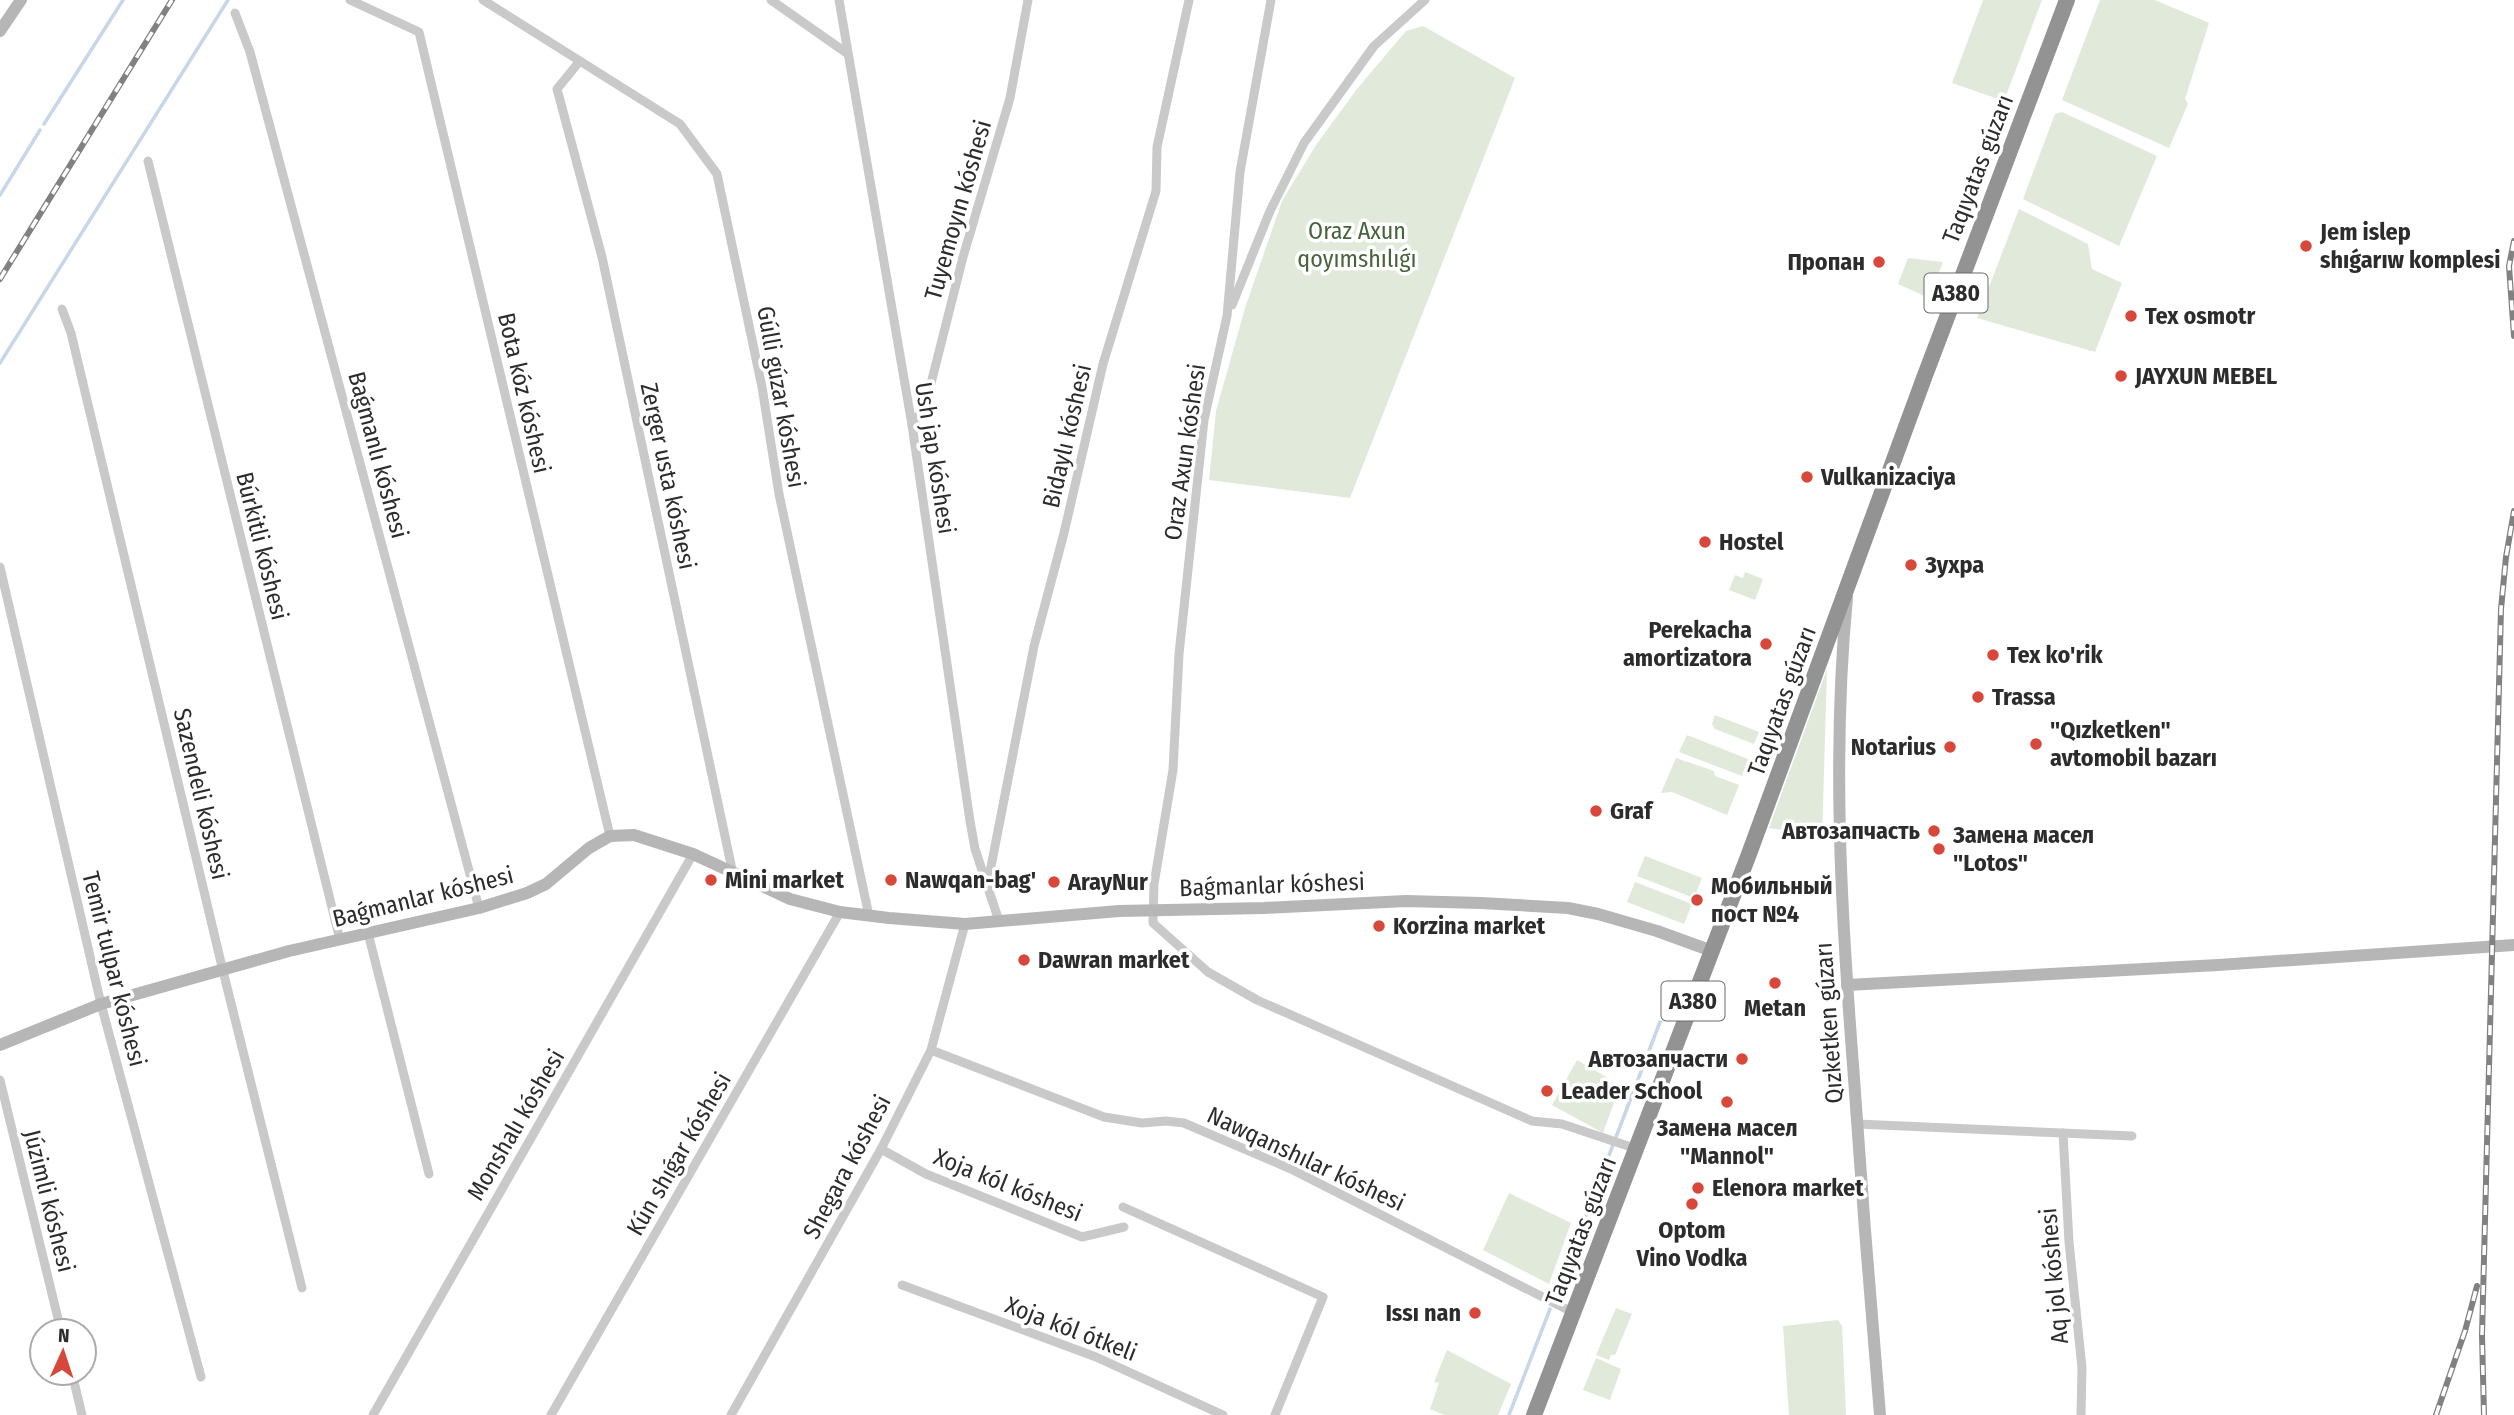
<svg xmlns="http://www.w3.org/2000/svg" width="2514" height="1415" viewBox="0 0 2514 1415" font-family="'Fira Sans Condensed',sans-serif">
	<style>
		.green { fill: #e0e9da }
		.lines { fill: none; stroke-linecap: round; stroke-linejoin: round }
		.stream { stroke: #c7d6e8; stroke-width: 3.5 }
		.street { stroke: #c9c9c9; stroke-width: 9 }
		.secondary { stroke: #b6b6b6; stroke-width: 12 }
		.highway { stroke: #939393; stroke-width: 16 }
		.rail-casing { stroke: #818181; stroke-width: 6 }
		.rail { stroke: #fff; stroke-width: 3.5; stroke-dasharray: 10; stroke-linecap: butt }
		.poi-dot { fill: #d7483a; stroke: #fff; stroke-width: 2.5 }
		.labels { text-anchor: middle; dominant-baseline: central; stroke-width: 7; stroke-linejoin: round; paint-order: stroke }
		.shield { fill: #fff; stroke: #6b6b6b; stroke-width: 2 }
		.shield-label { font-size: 23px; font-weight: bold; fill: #2c2c2c }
		.street-label { font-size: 24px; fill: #2c2c2c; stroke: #fff }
		.park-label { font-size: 24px; fill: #49643d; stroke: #fff }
		.poi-label { font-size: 24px; font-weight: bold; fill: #2c2c2c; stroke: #fff; text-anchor: start }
	</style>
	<rect width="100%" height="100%" fill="#fff"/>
	<!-- green -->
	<g class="green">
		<path d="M1983 0H2042L2004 101 1952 83Z"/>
		<path d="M2100 0H2155L2209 23 2185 99 2188 104 2169 148 2062 100Z"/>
		<path d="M1423 26 1515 78 1350 498 1209 480 1216 411 1245 308 1282 201 1316 145 1357 89 1406 31Z"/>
		<path d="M2062 112 2157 156 2119 246 2023 199 2055 114Z"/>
		<path d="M2019 209 2088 244 2092 269 2122 283 2095 352 1977 318Z"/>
		<path d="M1908 258 1943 262 1929 298 1898 284Z"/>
		<path d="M1745 572 1763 579 1755 600 1729 590 1735 575 1743 578Z"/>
		<path d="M1827 669 1822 840 1806 834 1769 828Z"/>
		<path d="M1715 715 1759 732 1754 744 1715 729 1712 724Z"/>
		<path d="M1687 735 1748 759 1742 776 1679 752Z"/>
		<path d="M1676 758 1714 771 1715 776 1739 785 1727 815 1672 792 1661 793Z"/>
		<path d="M1645 856 1702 878 1694 898 1637 876Z"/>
		<path d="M1635 882 1692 904 1684 924 1627 902Z"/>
		<path d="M1577 1060 1608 1078 1619 1089 1603 1133 1552 1105Z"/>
		<path d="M1509 1193 1571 1223 1549 1284 1483 1250Z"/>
		<path d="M1616 1308 1632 1314 1615 1355H1611L1609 1360 1596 1355Z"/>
		<path d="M1838 1320 1842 1326 1846 1415H1789L1783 1326Z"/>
		<path d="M1447 1350 1511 1384 1498 1415H1444L1430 1409 1439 1383 1434 1382Z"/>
		<path d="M1596 1358 1621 1369 1610 1400 1583 1390Z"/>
	</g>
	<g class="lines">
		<!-- stream -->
		<g class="stream">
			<path d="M44 124 123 0"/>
			<path d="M0 195 40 130"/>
			<path d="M0 363 228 0"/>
			<path d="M1616 1137 1660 1022"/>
			<path d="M1555 1296 1613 1145"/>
			<path d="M1509 1415 1550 1309"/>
		</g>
		<!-- street -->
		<g class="street">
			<path d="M350 0 419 32 610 836"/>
			<path d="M483 0 680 124 717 174 762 387 779 494 869 916"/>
			<path d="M771 0 848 54"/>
			<path d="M839 0 912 425 970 821 975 849 999 921"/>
			<path d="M1271 0 1240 172 1227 316 1204 420 1179 654 1173 770 1154 884 1153 923 1208 972 1257 1000 1532 1121 1562 1124 1637 1149"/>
			<path d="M235 13 250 52 479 908"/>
			<path d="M579 62 557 89 602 257 733 874"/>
			<path d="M148 161 340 940"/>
			<path d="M1232 305 1270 211 1304 143 1374 46 1425 0"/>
			<path d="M62 309 71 333 223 971 302 1288"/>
			<path d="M912 425 925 407 963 257 1010 98 1028 0"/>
			<path d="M0 567 101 1004 201 1377"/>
			<path d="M988 882 1034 646 1064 533 1103 364 1156 191 1157 147 1189 0"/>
			<path d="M368 933 429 1174"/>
			<path d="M931 1050 1104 1117 1142 1123 1166 1121 1184 1123 1291 1169 1574 1313"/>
			<path d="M0 1080 61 1331"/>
			<path d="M1857 1124 2132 1136"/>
			<path d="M2063 1133 2069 1242 2082 1368 2081 1415"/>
			<path d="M881 1149 926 1174 1082 1237 1124 1227"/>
			<path d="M1123 1207 1323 1297 1275 1415"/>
			<path d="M902 1285 1096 1357 1223 1415"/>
			<path d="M72 1373 82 1415"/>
			<path d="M373 1415 693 854"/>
			<path d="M551 1415 840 912"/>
			<path d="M731 1415 881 1149 931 1050 965 924"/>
		</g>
		<!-- secondary -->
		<g class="secondary">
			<path d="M0 31 21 0"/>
			<path d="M1847 598C1832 753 1841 910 1853 1065 1861 1182 1870 1298 1880 1415"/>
			<path d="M1847 985 2218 965 2514 945"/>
			<path d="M0 1045 101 1004 289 951 479 908 527 893 546 884 589 848 610 836 634 835 693 854 790 899 840 912 889 918 965 924 1119 911 1264 908 1406 901 1481 903 1568 908 1598 914 1657 931 1712 951"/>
		</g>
		<!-- highway -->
		<path class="highway" d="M1534 1415 1749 854 1924 378 2067 0"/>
		<!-- rail casing -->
		<g class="rail-casing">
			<g id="rail">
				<path d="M2514 241 2509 266 2514 336"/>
				<path d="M0 279 172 0"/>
				<path d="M2436 1415 2465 1331 2477 1286"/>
				<path d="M2484 1415 2482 1335 2501 609 2506 557 2514 511"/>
			</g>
		</g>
		<!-- rail -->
		<use href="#rail" class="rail"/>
	</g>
	<!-- markers -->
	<g class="poi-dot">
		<circle cx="2306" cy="246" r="7"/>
		<circle cx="1879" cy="262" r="7"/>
		<circle cx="2131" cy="316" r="7"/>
		<circle cx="2121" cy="376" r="7"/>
		<circle cx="1807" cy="477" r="7"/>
		<circle cx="1705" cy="542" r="7"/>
		<circle cx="1911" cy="565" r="7"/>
		<circle cx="1766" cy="644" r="7"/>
		<circle cx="1993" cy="655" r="7"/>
		<circle cx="1978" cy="697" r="7"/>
		<circle cx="2036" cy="744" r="7"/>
		<circle cx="1950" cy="747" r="7"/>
		<circle cx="1596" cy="811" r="7"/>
		<circle cx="1934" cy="831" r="7"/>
		<circle cx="1939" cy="849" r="7"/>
		<circle cx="711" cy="880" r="7"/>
		<circle cx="891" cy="880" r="7"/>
		<circle cx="1054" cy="882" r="7"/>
		<circle cx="1697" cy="900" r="7"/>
		<circle cx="1379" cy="926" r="7"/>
		<circle cx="1024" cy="960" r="7"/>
		<circle cx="1775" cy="983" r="7"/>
		<circle cx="1742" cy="1059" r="7"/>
		<circle cx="1547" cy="1091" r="7"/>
		<circle cx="1727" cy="1102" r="7"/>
		<circle cx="1698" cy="1188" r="7"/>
		<circle cx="1692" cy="1204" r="7"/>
		<circle cx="1475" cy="1313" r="7"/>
	</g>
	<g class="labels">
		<!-- shield labels -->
		<g class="shield">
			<rect x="1924.5" y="273.5" width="63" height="39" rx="5"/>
			<rect x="1661.5" y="981.5" width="63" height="39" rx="5"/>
		</g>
		<g class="shield-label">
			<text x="1956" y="293">A380</text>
			<text x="1693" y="1001">A380</text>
		</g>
		<!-- street labels -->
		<g class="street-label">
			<text transform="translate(1978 169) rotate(-69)">Taqıyatas gúzarı</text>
			<text transform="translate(958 210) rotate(-74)">Tuyemoyın kóshesi</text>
			<text transform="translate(524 393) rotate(77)">Bota kóz kóshesi</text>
			<text transform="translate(781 397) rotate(80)">Gúlli gúzar kóshesi</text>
			<text transform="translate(1067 436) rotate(-77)">Bidaylı kóshesi</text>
			<text transform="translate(1185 452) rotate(-82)">Oraz Axun kóshesi</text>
			<text transform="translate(378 455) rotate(75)">Baǵmanlı kóshesi</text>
			<text transform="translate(935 458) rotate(81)">Ush jap kóshesi</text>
			<text transform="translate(668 476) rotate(78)">Zerger usta kóshesi</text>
			<text transform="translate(262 546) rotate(76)">Búrkitli kóshesi</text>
			<text transform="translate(1782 701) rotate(-70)">Taqıyatas gúzarı</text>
			<text transform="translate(201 794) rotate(77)">Sazendeli kóshesi</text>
			<text transform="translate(1272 885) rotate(-2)">Baǵmanlar kóshesi</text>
			<text transform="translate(423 897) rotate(-14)">Baǵmanlar kóshesi</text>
			<text transform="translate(114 969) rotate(76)">Temir tulpar kóshesi</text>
			<text transform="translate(1829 1023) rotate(-94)">Qızketken gúzarı</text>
			<text transform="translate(516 1125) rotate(-60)">Monshalı kóshesi</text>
			<text transform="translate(679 1154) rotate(-60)">Kún shıǵar kóshesi</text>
			<text transform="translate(1306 1159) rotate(25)">Nawqanshılar kóshesi</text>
			<text transform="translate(847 1167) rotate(-62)">Shegara kóshesi</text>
			<text transform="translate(1008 1185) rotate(22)">Xoja kól kóshesi</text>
			<text transform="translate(49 1201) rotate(76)">Júzimli kóshesi</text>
			<text transform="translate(1581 1231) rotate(-69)">Taqıyatas gúzarı</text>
			<text transform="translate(2054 1276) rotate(-95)">Aq jol kóshesi</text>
			<text transform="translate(1071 1329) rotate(21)">Xoja kól ótkeli</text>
		</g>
		<!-- park labels -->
		<g class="park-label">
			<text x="1357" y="231">Oraz Axun<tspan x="1357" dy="28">qoyımshılıǵı</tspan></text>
		</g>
		<!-- poi labels -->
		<g class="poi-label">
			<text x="2320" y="232">Jem islep<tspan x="2320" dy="28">shıǵarıw komplesi</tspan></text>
			<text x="1865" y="262" text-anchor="end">Пропан</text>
			<text x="2145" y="316">Tex osmotr</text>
			<text x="2135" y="376">JAYXUN MEBEL</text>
			<text x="1821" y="477">Vulkanizaciya</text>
			<text x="1719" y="542">Hostel</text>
			<text x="1925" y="565">Зухра</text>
			<text x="1752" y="630" text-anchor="end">Perekacha<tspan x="1752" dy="28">amortizatora</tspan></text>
			<text x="2007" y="655">Tex ko'rik</text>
			<text x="1992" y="697">Trassa</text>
			<text x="2050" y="730">"Qızketken"<tspan x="2050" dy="28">avtomobil bazarı</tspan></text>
			<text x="1936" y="747" text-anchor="end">Notarius</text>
			<text x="1610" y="811">Graf</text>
			<text x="1920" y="831" text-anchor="end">Автозапчасть</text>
			<text x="1953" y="835">Замена масел<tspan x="1953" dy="28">"Lotos"</tspan></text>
			<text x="725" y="880">Mini market</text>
			<text x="905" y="880">Nawqan-bag'</text>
			<text x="1068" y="882">ArayNur</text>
			<text x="1711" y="886">Мобильный<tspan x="1711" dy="28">пост №4</tspan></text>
			<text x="1393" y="926">Korzina market</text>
			<text x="1038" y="960">Dawran market</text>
			<text x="1775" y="1008" text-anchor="middle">Metan</text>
			<text x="1728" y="1059" text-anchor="end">Автозапчасти</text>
			<text x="1561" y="1091">Leader School</text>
			<text x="1727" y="1128" text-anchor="middle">Замена масел<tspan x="1727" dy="28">"Mannol"</tspan></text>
			<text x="1712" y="1188">Elenora market</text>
			<text x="1692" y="1230" text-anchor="middle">Optom<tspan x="1692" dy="28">Vino Vodka</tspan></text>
			<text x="1461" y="1313" text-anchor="end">Issı nan</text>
		</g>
	</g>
	<!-- north arrow -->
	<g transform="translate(63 1352) rotate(3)"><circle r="33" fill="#ffffff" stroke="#ababab" stroke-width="2"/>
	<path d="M0-5L12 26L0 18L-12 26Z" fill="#d7483a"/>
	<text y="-10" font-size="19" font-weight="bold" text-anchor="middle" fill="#2c2c2c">N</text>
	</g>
</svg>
